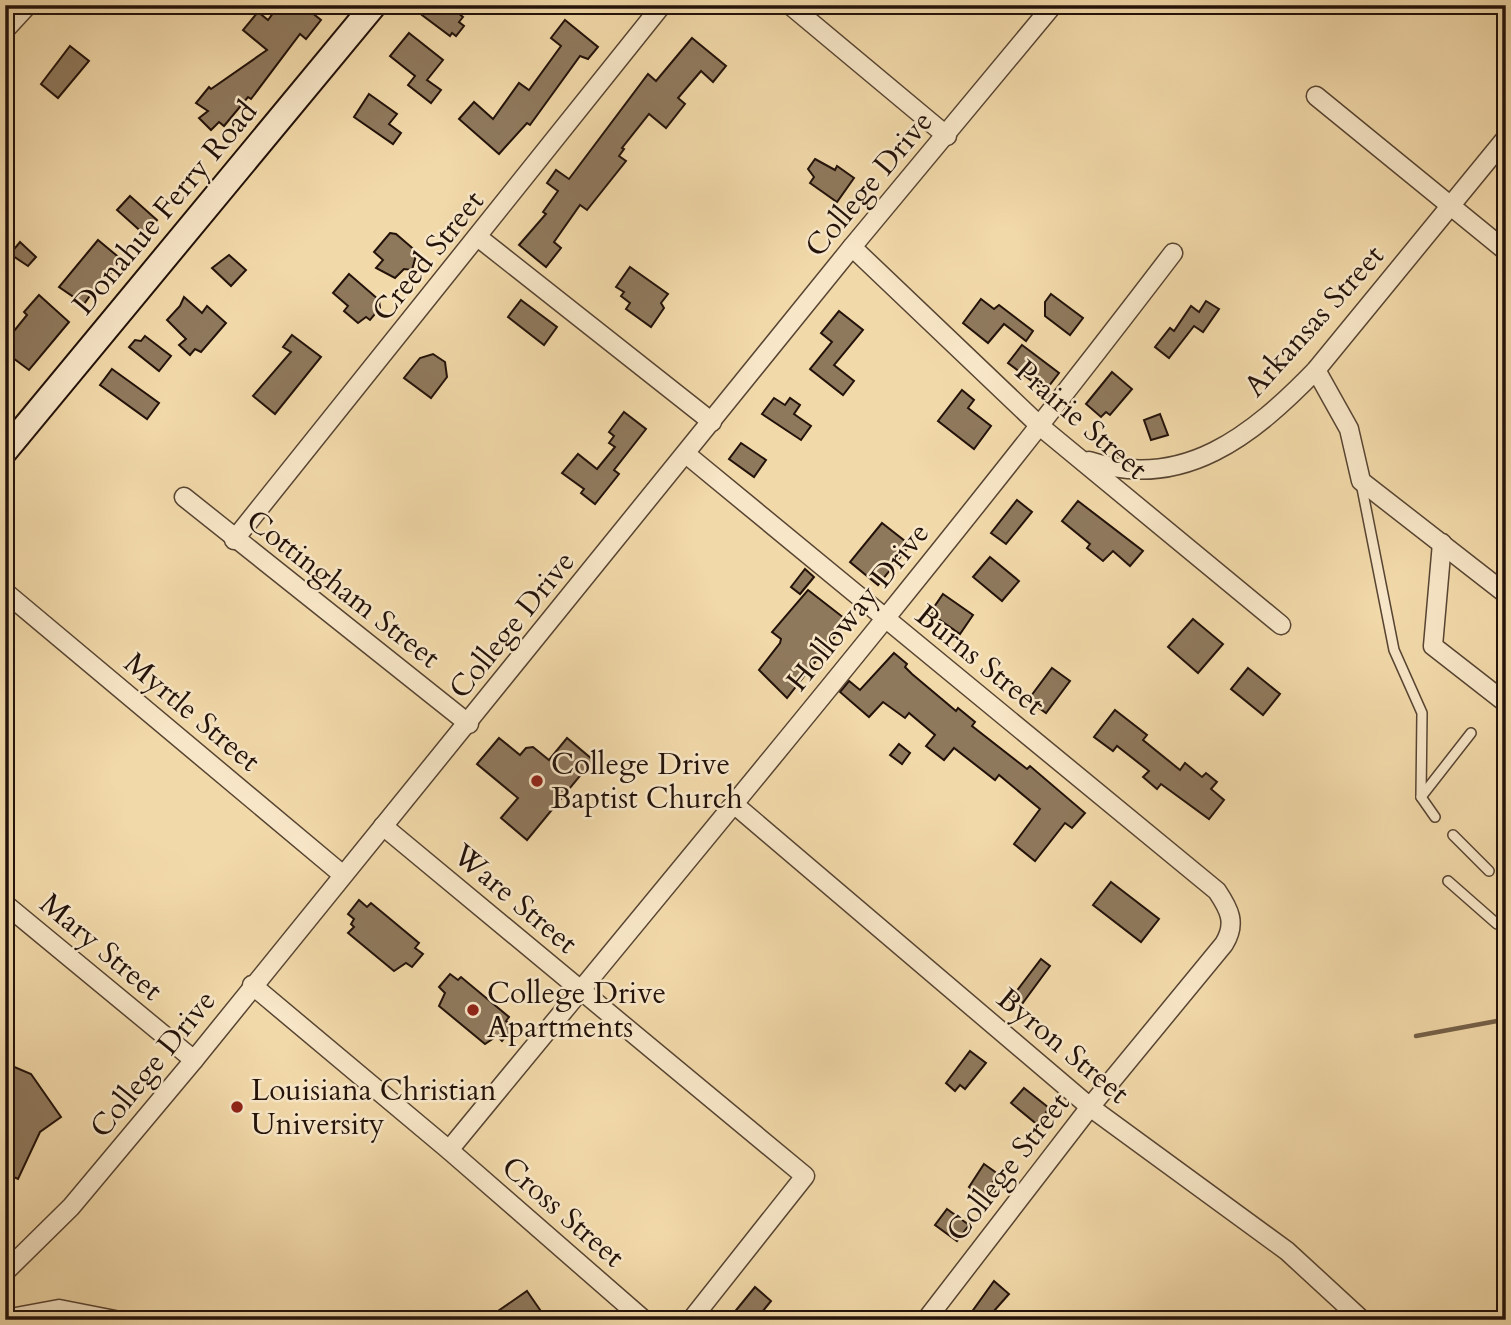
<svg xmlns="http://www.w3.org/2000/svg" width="1511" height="1325" viewBox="0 0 1511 1325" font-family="Cardo,serif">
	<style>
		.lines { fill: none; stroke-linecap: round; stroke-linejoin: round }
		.stream { stroke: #756149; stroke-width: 4.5 }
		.building { fill: #8f795d; stroke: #23120a; stroke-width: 2 }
		.service-casing { stroke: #574432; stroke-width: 12 }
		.minor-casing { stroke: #574432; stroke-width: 21 }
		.secondary-casing { stroke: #23120a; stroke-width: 28 }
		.service { stroke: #f7e6c7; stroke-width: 9 }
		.minor { stroke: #f7e6c7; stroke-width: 18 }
		.secondary { stroke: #f7e6c7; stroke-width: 24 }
		.poi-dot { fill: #8f2418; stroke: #f7e6c7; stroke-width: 2.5 }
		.labels { text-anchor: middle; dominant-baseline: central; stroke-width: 5; stroke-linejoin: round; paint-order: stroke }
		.street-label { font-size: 30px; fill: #23120a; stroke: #f7e6c7 }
		.poi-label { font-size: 30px; fill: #23120a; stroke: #f7e6c7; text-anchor: start }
	</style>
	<rect width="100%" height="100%" fill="#f2d9a9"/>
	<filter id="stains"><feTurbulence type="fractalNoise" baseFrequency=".00286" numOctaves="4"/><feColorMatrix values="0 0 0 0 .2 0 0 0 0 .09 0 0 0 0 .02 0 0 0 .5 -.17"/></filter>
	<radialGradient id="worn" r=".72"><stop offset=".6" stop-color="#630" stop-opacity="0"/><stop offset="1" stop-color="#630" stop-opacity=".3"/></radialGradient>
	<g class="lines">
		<!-- stream -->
		<path class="stream" d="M1416 1036 1497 1021 1506 1025"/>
	</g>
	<!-- building -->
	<g class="building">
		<path d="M279 5H302L321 20 306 39 300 34 251 99 248 97 224 126 219 122 211 130 199 118 208 111 196 103 209 87 211 89 267 50 243 30 258 12 268 20Z"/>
		<path d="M430 5H462L457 12 463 17 459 22 464 26 456 36 452 33 450 36 422 15Z"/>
		<path d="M565 20 598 47 588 59 580 56 530 125 527 123 499 154 459 119 474 102 493 119 519 83 529 90 561 46 551 38Z"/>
		<path d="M409 33 443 60 427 80 441 90 431 103 408 85 415 76 390 56Z"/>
		<path d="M692 38 726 66 713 82 701 71 678 98 685 104 666 128 649 114 622 148 624 149 619 156 626 161 587 210 580 205 554 242 561 248 546 267 519 245 546 214 543 212 558 191 547 183 556 170 569 179 648 74 656 81Z"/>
		<path d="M70 46 89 61 58 98 41 84Z"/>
		<path d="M369 94 397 114 389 124 401 133 393 144 354 117Z"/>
		<path d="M815 159 835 170 837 166 854 178 837 202 810 183 814 177 808 169Z"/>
		<path d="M130 196 157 220 145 235 117 210Z"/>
		<path d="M390 233 396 234 417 252 412 270 404 269 395 278 376 268 383 260 374 252Z"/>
		<path d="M98 240 122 260 101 284 99 283 84 304 59 287Z"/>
		<path d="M20 242 36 257 28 266 10 254Z"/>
		<path d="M229 255 246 270 231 286 212 268Z"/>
		<path d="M630 267 668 294 661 303 664 308 651 327 626 309 630 303 621 296 624 292 616 287Z"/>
		<path d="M349 274 379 300 380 308 370 320 366 317 358 323 344 311 348 306 333 293Z"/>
		<path d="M1051 294 1083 318 1070 335 1045 316V302Z"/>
		<path d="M39 295 69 322 29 370 5 352V342L27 315 24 312Z"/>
		<path d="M184 297 202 313 207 306 226 323 201 352 195 349 190 355 179 345 186 339 167 320 180 306Z"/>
		<path d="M981 299 994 309 999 305 1033 331 1026 341 1004 324 988 343 963 323Z"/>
		<path d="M521 300 557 327 544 345 508 317Z"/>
		<path d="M1206 301 1219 309 1203 332 1194 326 1169 358 1155 347 1170 328 1174 331 1191 306 1199 312Z"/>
		<path d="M839 311 863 330 834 365 854 381 843 395 810 369 832 342 821 333Z"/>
		<path d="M292 335 321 357 275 414 253 396 291 352 283 347Z"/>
		<path d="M145 336 171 356 159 371 129 347 135 340 141 341Z"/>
		<path d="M1022 345 1059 373 1045 391 1008 363Z"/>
		<path d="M433 354 445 362 447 377 431 398 404 378 420 358Z"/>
		<path d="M112 369 159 403 147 419 100 385Z"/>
		<path d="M1112 372 1132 389 1110 415 1106 412 1101 417 1086 404Z"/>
		<path d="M962 390 974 400 968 408 991 426 974 449 938 421Z"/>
		<path d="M774 398 785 405 790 398 800 405 794 414 811 426 801 440 762 414Z"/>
		<path d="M624 412 646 429 614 470 619 474 595 504 581 493 584 489 562 473 578 454 597 469 615 447 609 443 614 436 609 432Z"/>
		<path d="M1160 414 1168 435 1151 440 1144 420Z"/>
		<path d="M741 443 766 460 754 477 729 459Z"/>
		<path d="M1017 500 1032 512 1006 544 991 533Z"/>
		<path d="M1078 501 1143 551 1130 566 1113 551 1103 561 1087 548 1090 544 1062 521Z"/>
		<path d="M882 523 910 545 878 585 850 562Z"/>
		<path d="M990 557 1019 581 1002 601 973 577Z"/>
		<path d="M805 569 814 577 800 594 791 587Z"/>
		<path d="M808 590 844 618 841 621 845 624 787 698 759 670 780 643 781 639 772 632Z"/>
		<path d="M943 594 973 615 960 634 930 613Z"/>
		<path d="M1193 619 1223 644 1198 673 1168 647Z"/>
		<path d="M894 653 907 664 905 667 912 674 956 711 958 708 975 722 972 726 1027 769 1030 766 1085 813 1072 828 1065 823 1035 861 1014 844 1040 809 999 775 995 780 954 748 944 760 926 746 935 735 909 713 905 718 883 702 869 717 840 692 849 681 860 690Z"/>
		<path d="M1052 668 1070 681 1046 713 1028 700Z"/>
		<path d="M1248 668 1280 694 1263 715 1231 689Z"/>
		<path d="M1115 710 1147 735 1143 740 1180 770 1185 763 1202 777 1206 773 1217 782 1211 789 1224 800 1209 819 1161 784 1157 789 1143 777 1149 771 1117 746 1113 751 1094 737Z"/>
		<path d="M499 738 520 755 526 748 533 747 549 760 567 738 593 760 527 840 501 818 518 798 477 764Z"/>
		<path d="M899 744 910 753 902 764 890 755Z"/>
		<path d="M1111 882 1159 919 1141 942 1093 905Z"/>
		<path d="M359 900 367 907 371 903 419 943 415 948 423 954 412 967 406 963 394 971 348 933 354 927 351 924 354 919 348 914Z"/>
		<path d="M1041 959 1050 966 1019 1008 1009 1001Z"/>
		<path d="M450 974 458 980 461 977 509 1017 506 1021 513 1027 502 1041 497 1036 485 1044 439 1006 445 993 439 987Z"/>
		<path d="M970 1051 986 1063 965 1089 960 1085 955 1091 946 1083Z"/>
		<path d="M5 1063 31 1074 61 1117 40 1132 18 1179 5 1173Z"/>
		<path d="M1024 1088 1049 1108 1046 1112 1049 1114 1039 1126 1011 1103Z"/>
		<path d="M984 1164 998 1174 992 1183 998 1187 989 1201 969 1187Z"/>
		<path d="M947 1209 969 1225 957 1241 935 1225Z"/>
		<path d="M994 1281 1009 1294 986 1320H966Z"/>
		<path d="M755 1287 771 1301 762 1312 772 1320H728Z"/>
		<path d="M527 1291 547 1320H485Z"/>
	</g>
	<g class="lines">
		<!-- service casing -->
		<g class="service-casing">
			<g id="service">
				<path d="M1361 483 1394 650 1422 713 1421 797 1435 817"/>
				<path d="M1421 797 1471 733"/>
				<path d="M1453 835 1489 871"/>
				<path d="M1448 881 1497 924 1506 912"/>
			</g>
		</g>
		<!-- minor casing -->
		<g class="minor-casing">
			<g id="minor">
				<path d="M790 5 947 136"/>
				<path d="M5 30 28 5"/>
				<path d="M1316 96 1506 251"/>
				<path d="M479 238 712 422"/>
				<path d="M852 247 1041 427 1281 625"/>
				<path d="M1316 370 1349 429 1361 481 1506 594"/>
				<path d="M686 454 1217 891C1229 909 1237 923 1224 944L1090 1107 926 1320"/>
				<path d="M1089 461C1183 492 1253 435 1316 370L1506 138"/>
				<path d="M184 497 469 724"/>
				<path d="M234 540 662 5"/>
				<path d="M1442 543 1433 646 1506 703"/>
				<path d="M5 592 343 875"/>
				<path d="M735 805 1090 1107 1287 1251 1362 1320"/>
				<path d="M383 826 805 1176 691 1320"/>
				<path d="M5 904 194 1060"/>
				<path d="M252 985 449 1150 644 1320"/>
				<path d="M449 1150C693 853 940 559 1173 253"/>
				<path d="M5 1272 71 1207 194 1060 852 247 1053 5"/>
				<path d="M5 1319 59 1309 115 1320"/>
			</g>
		</g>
		<!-- secondary casing -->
		<g class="secondary-casing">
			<path id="secondary" d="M5 451 374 5"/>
		</g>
		<!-- service -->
		<use href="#service" class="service"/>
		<!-- minor -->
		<use href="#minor" class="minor"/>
		<!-- secondary -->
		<use href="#secondary" class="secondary"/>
	</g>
	<!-- markers -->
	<g class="poi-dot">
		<circle cx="537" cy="781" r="7"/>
		<circle cx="473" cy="1010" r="7"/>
		<circle cx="237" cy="1107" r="7"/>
	</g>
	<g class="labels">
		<!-- street labels -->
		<g class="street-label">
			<text transform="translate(869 184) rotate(-50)">College Drive</text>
			<text transform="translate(165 208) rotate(-50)">Donahue Ferry Road</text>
			<text transform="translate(428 256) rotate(-51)">Creed Street</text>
			<text transform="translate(1314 321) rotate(-48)">Arkansas Street</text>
			<text transform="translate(1081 420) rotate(41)">Prairie Street</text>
			<text transform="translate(343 589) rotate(38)">Cottingham Street</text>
			<text transform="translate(858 607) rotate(-51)">Holloway Drive</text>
			<text transform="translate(512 625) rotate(-51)">College Drive</text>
			<text transform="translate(980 660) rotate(39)">Burns Street</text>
			<text transform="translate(192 712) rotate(40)">Myrtle Street</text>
			<text transform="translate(515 899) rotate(40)">Ware Street</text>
			<text transform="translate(101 947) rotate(40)">Mary Street</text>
			<text transform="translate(1063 1046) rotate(40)">Byron Street</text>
			<text transform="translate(153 1064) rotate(-51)">College Drive</text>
			<text transform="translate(1008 1167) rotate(-52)">College Street</text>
			<text transform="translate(563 1212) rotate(41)">Cross Street</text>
		</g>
		<!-- poi labels -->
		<g class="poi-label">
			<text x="551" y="764">College Drive<tspan x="551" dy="34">Baptist Church</tspan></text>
			<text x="487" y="993">College Drive<tspan x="487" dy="34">Apartments</tspan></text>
			<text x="251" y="1090">Louisiana Christian<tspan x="251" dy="34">University</tspan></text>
		</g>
	</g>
	<!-- margin -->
	<rect width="1511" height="1325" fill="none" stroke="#f2d9a9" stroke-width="28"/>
	<rect x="7" y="7" width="1497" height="1311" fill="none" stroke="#23120a" stroke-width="3.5"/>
	<rect x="14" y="14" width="1483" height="1297" fill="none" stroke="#23120a" stroke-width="2"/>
	<rect width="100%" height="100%" filter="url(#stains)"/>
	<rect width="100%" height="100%" fill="url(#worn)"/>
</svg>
